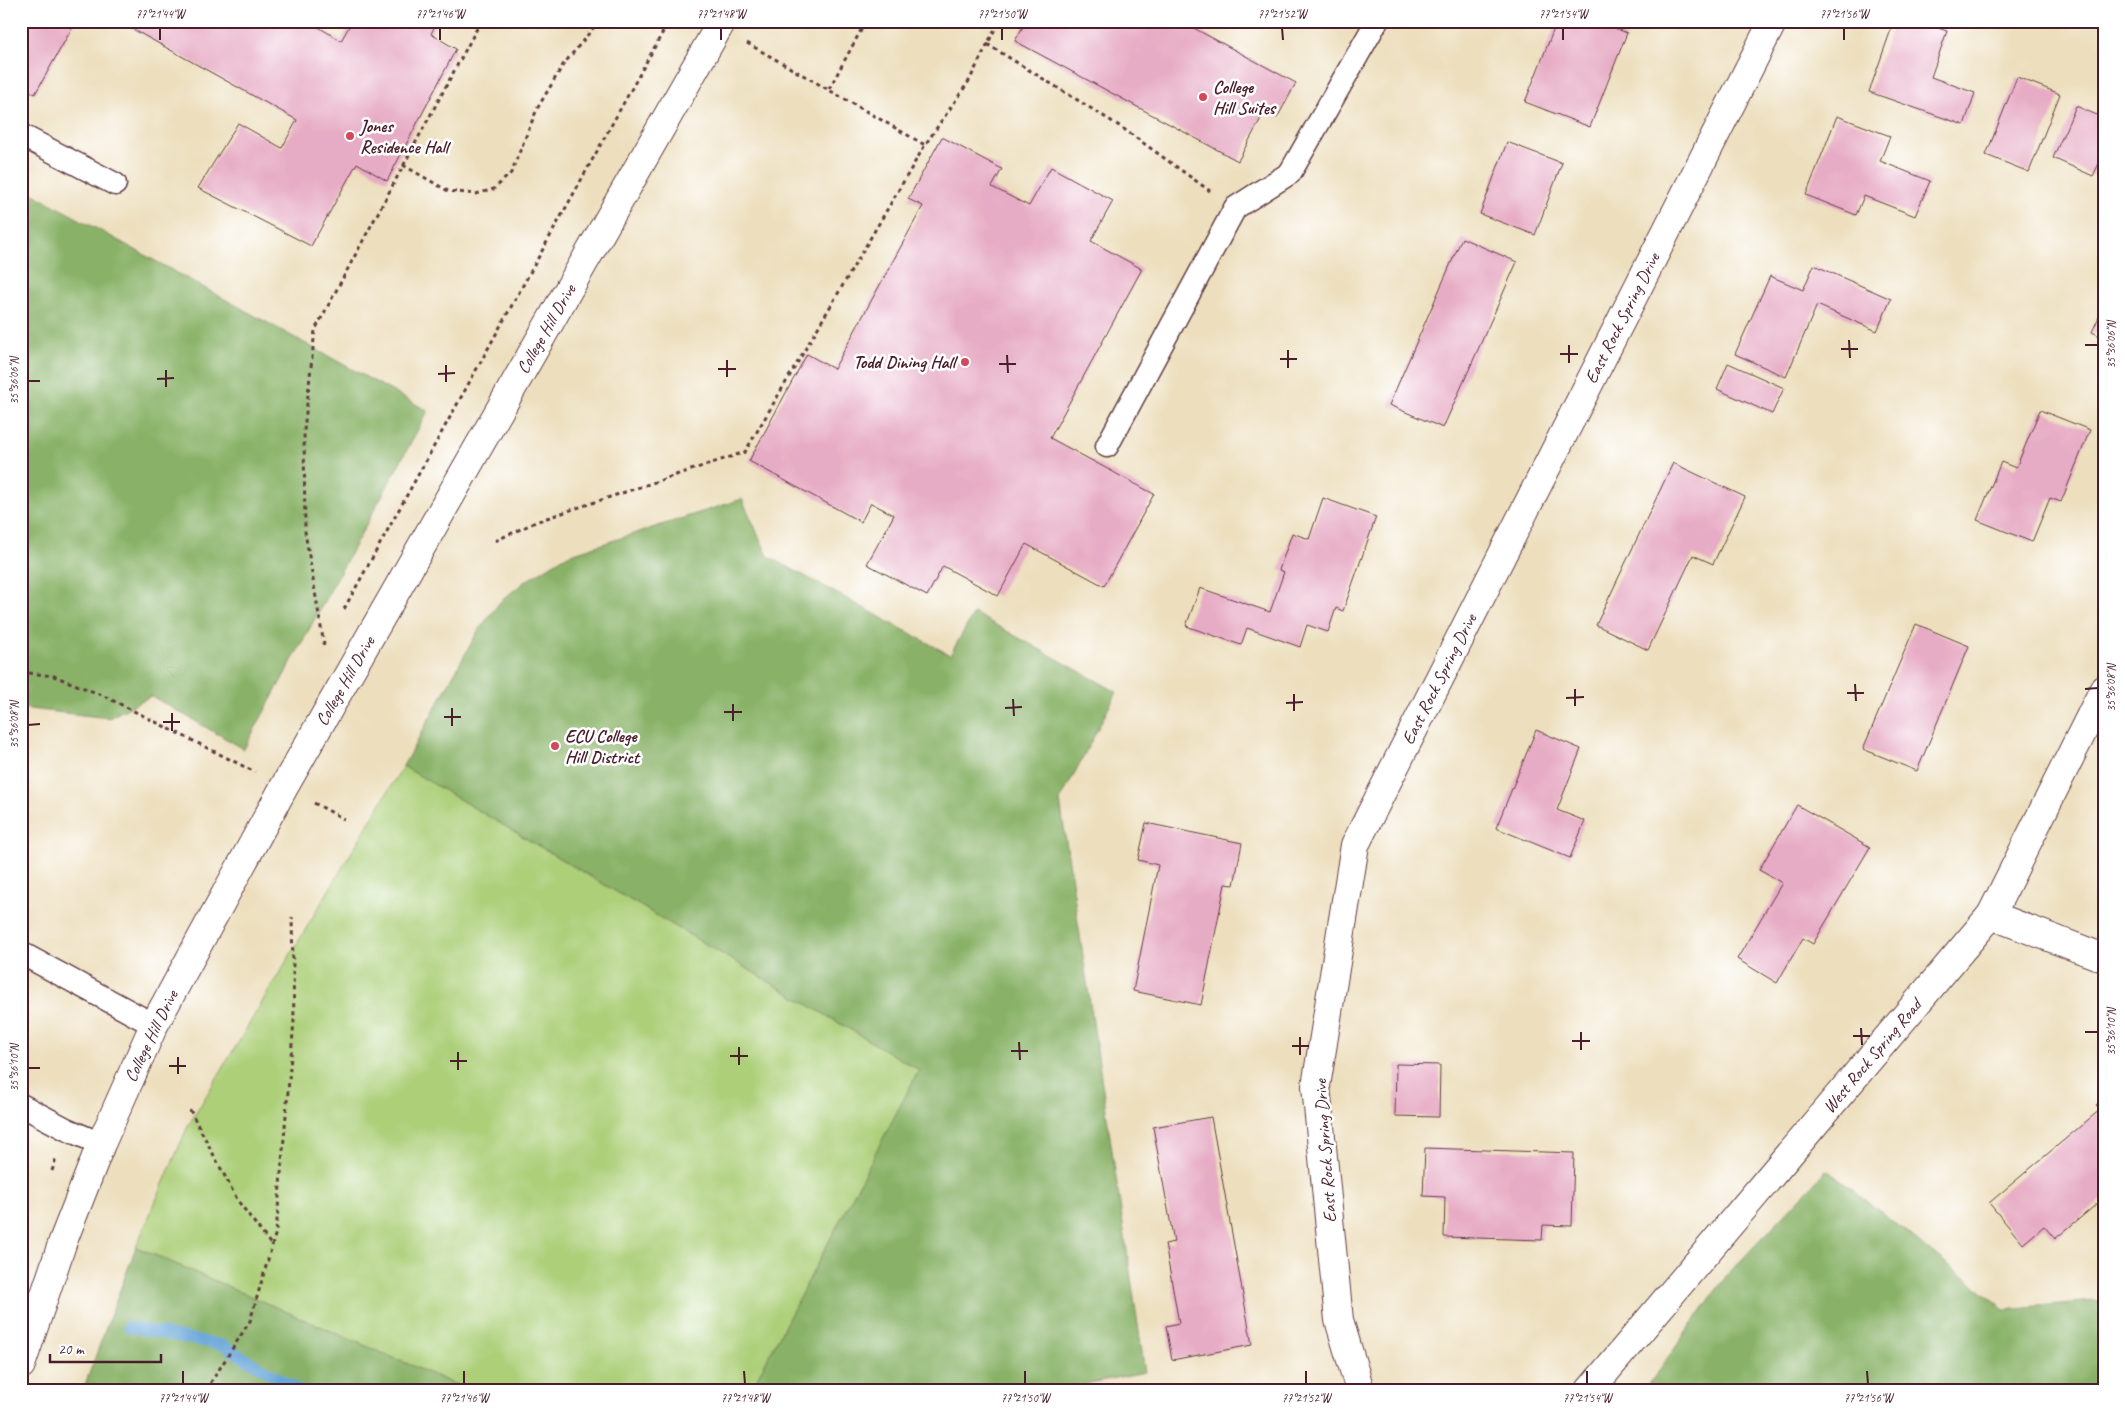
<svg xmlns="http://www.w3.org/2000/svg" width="2125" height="1411" viewBox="0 0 2125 1411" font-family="Caveat,sans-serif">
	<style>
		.green { fill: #accf78; stroke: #7b7752 }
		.forest { fill: #89b268; stroke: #6a684a }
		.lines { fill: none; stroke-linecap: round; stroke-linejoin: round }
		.stream { stroke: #67a6d9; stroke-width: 11 }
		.building { fill: #e7acc5 }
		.service-casing { stroke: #623c41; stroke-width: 25 }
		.minor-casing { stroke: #623c41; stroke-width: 30 }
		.path { stroke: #623c41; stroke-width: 3; stroke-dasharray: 4 4; stroke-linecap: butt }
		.service { stroke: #fff; stroke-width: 22 }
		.minor { stroke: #fff; stroke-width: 28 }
		.ticks { fill: none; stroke: #4a1f2b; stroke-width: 2 }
		.poi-dot { fill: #d1495b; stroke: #fff; stroke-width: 2 }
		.labels { text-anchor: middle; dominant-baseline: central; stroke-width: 5; stroke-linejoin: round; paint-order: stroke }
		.poi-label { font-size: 18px; font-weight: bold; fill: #4a1f2b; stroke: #fff; text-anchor: start }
		.street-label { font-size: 18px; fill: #4a1f2b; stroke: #fff }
		.neatline { fill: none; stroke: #4a1f2b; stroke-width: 2 }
		.ticks-label { font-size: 12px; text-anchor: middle; fill: #4a1f2b }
	</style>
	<rect width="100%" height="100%" fill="#fff"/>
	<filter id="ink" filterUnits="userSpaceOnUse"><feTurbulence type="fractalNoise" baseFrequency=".02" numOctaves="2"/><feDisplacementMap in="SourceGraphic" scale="10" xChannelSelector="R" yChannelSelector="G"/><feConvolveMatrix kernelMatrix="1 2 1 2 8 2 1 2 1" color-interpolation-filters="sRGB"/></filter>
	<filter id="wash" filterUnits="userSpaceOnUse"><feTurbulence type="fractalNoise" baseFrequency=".0096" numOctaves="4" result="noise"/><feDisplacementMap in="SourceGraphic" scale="20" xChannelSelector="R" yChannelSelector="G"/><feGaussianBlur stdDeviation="1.12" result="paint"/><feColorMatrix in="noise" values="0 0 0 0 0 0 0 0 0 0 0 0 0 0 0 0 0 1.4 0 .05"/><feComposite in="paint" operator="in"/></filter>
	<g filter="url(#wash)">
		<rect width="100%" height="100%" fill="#eddfbe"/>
		<!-- green -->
		<path class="green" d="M403 766 919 1070 751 1390H468L136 1247 187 1128Z"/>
		<!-- forest -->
		<g class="forest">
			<path d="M21 187 428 411 244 749 151 696 109 718 21 708Z"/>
			<path d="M742 499 768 556 950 655 974 613 1117 692 1060 801 1145 1372 1055 1390H751L919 1070 403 766 478 631 500 602 524 582 568 555Z"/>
			<path d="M1827 1170 2005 1309 2104 1300V1390H1645L1727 1275Z"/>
			<path d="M136 1247 468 1390H83Z"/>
		</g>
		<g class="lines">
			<!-- stream -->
			<path class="stream" d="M128 1327 222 1345 299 1390"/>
		</g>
		<g id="blocks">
			<!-- building -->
			<g class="building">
				<path d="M21 21H76L35 94 21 86Z"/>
				<path d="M118 21H314L312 23 341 41 352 21H437L431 34 456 49 387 181 357 163 311 246 198 188 238 123 282 148 297 120Z"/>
				<path d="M1026 21H1190L1188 25 1296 83 1277 118 1265 111 1238 161 1015 41Z"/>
				<path d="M1557 21H1597L1627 33 1590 127 1525 102Z"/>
				<path d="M1894 21H1918L1947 31 1931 77 1975 93 1964 125 1869 92Z"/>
				<path d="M2017 77 2060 94 2029 172 1986 155Z"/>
				<path d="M2076 106 2104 118V153L2093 176 2053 158Z"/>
				<path d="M1837 116 1890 136 1880 161 1930 181 1915 216 1864 196 1856 215 1806 195Z"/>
				<path d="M942 137 1002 169 992 187 1029 206 1051 167 1113 201 1091 241 1142 269 1050 438 1154 494 1104 586 1026 544 998 596 943 566 927 596 867 564 894 515 871 503 861 522 749 461 807 354 834 369 923 206 908 199Z"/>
				<path d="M1507 142 1562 163 1535 235 1480 214Z"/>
				<path d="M1462 238 1517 262 1443 428 1389 405Z"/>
				<path d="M1814 265 1891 299 1877 331 1817 305 1786 377 1735 354 1770 276 1803 290Z"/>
				<path d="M2104 306V338L2092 332Z"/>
				<path d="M1728 363 1784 388 1772 414 1717 389Z"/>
				<path d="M2040 410 2090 430 2061 502 2050 498 2032 542 1977 520 2001 462 2016 468Z"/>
				<path d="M1673 463 1745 497 1713 564 1693 555 1648 650 1596 625Z"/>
				<path d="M1323 498 1376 517 1343 611 1336 608 1328 632 1307 625 1300 647 1247 628 1241 645 1186 626 1200 588 1270 612 1284 572 1279 570 1292 533 1309 539Z"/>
				<path d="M1916 624 1969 646 1917 771 1863 749Z"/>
				<path d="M1536 730 1581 749 1557 810 1585 821 1570 858 1496 828Z"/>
				<path d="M1797 805 1870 847 1813 944 1803 938 1777 983 1737 959 1782 883 1759 870Z"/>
				<path d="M1146 823 1242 843 1234 885 1225 884 1201 1005 1133 991 1158 865 1138 860Z"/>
				<path d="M1396 1064 1440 1065 1439 1117 1395 1116Z"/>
				<path d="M2104 1099V1198L2055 1239 2044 1226 2023 1244 1989 1203 2101 1109 2096 1105Z"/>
				<path d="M1211 1117 1252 1345 1172 1360 1166 1326 1179 1323 1165 1244 1174 1242 1153 1127Z"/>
				<path d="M1425 1148 1574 1153 1572 1226 1543 1225 1542 1240 1444 1237 1445 1197 1423 1196Z"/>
			</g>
		</g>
	</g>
	<g filter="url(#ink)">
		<use href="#blocks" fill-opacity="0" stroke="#623c41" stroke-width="1"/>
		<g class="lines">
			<!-- service casing -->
			<g class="service-casing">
				<g id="service">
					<path d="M21 135 115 184"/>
					<path d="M1107 446 1235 208 1290 173 1377 21"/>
					<path d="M21 953 154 1025"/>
					<path d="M21 1105 66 1129 101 1144"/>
				</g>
			</g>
			<!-- minor casing -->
			<g class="minor-casing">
				<g id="minor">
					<path d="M1991 915 2104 958"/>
					<path d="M21 1365 63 1241 101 1144 154 1025 284 787 722 21"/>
					<path d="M1360 1390 1339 1320 1316 1086 1355 845 1773 21"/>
					<path d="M1590 1390 1991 915 2104 689"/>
				</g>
			</g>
			<!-- path -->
			<g class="path">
				<path d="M747 43 925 145 969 81 999 21"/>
				<path d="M987 44 1121 127 1210 191"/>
				<path d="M829 89 866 21"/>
				<path d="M403 165 448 191 476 194 494 189 511 173 537 109 563 65 599 21"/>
				<path d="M495 541 538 521 745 452 925 145"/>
				<path d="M344 609 669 21"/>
				<path d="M324 645 305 532 304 431 315 330 481 21"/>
				<path d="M21 672 54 676 104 696 255 772"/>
				<path d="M314 803 344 819"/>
				<path d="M190 1110 238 1201 272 1246"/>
				<path d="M52 1171 56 1158"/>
				<path d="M80 1387 84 1390"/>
				<path d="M206 1390 250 1321 276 1232 294 1021 292 917"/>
			</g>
			<!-- service -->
			<use href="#service" class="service"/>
			<!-- minor -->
			<use href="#minor" class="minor"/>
		</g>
	</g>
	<!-- ticks -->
	<path class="ticks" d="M160 28V40M440 28V40M721 28V40M1002 28V40M1282 28 1283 40M1563 28V40M1844 28V40M1849 340 1850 358M1569 345V363M2085 345H2098M1841 349H1858M1288 350V368M1560 354H1578M1007 355 1008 373M1280 359H1297M727 360V377M999 364H1016M446 365V382M718 369H736M166 370V387M438 374 455 373M157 379 174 378M28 381H40M1855 684 1856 701M1575 689V706M2085 689 2098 688M1847 693H1864M1294 694V711M1566 698 1584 697M1013 699 1014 716M1286 703 1303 702M733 704V721M452 708V726M1005 708 1022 707M724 712H742M172 713V731M444 717H461M163 722H180M28 725 40 724M1861 1028 1862 1045M1581 1032V1050M2085 1032H2098M1853 1036H1870M1300 1037V1055M1572 1041H1590M1019 1042 1020 1060M1292 1046H1309M739 1047V1065M1011 1051H1028M458 1052V1070M730 1056H748M178 1057V1074M450 1061H467M169 1066H186M28 1068H40M183 1371V1384M464 1371V1384M744 1371 745 1384M1025 1371V1384M1306 1371V1384M1587 1371V1384M1867 1371 1868 1384"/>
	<!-- markers -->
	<g class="poi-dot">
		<circle cx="1203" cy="97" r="5"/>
		<circle cx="350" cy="136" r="5"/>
		<circle cx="965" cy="362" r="5"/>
		<circle cx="555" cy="746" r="5"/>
	</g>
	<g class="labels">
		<!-- poi labels -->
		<g class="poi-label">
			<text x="1213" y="87">College<tspan x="1213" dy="21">Hill Suites</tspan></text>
			<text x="360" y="126">Jones<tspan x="360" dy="21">Residence Hall</tspan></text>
			<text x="955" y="362" text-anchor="end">Todd Dining Hall</text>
			<text x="565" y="736">ECU College<tspan x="565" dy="21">Hill District</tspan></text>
		</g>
		<!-- street labels -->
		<g class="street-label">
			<text transform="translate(1622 318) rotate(-63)">East Rock Spring Drive</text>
			<text transform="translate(546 329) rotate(-60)">College Hill Drive</text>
			<text transform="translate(1439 679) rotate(-63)">East Rock Spring Drive</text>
			<text transform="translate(345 681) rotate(-60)">College Hill Drive</text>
			<text transform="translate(151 1036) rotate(-64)">College Hill Drive</text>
			<text transform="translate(1872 1056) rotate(-50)">West Rock Spring Road</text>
			<text transform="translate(1325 1151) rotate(-94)">East Rock Spring Drive</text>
		</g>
	</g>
	<!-- margin -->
	<rect width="2125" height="1411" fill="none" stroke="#fff" stroke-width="55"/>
	<!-- scale -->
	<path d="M50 1354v8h111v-8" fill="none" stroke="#4a1f2b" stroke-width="2.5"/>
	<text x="58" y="1354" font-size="15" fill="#4a1f2b" stroke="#ffffff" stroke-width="4" paint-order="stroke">20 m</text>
	<rect x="28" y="28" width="2070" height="1356" class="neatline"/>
	<g class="ticks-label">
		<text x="160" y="18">77°21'44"W</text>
		<text x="440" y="18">77°21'46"W</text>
		<text x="721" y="18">77°21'48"W</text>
		<text x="1002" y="18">77°21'50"W</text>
		<text x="1282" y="18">77°21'52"W</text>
		<text x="1563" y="18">77°21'54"W</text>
		<text x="1844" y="18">77°21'56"W</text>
		<text transform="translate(2111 345) rotate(-90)" y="4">35°36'06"N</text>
		<text transform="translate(14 381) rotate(-90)" y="4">35°36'06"N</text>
		<text transform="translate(2111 688) rotate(-90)" y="4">35°36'08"N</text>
		<text transform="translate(14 725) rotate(-90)" y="4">35°36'08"N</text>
		<text transform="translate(2111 1032) rotate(-90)" y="4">35°36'10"N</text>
		<text transform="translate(14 1068) rotate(-90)" y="4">35°36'10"N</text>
		<text x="183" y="1402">77°21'44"W</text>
		<text x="464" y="1402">77°21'46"W</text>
		<text x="745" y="1402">77°21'48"W</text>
		<text x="1025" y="1402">77°21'50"W</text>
		<text x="1306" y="1402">77°21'52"W</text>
		<text x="1587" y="1402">77°21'54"W</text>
		<text x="1868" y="1402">77°21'56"W</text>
	</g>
</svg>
